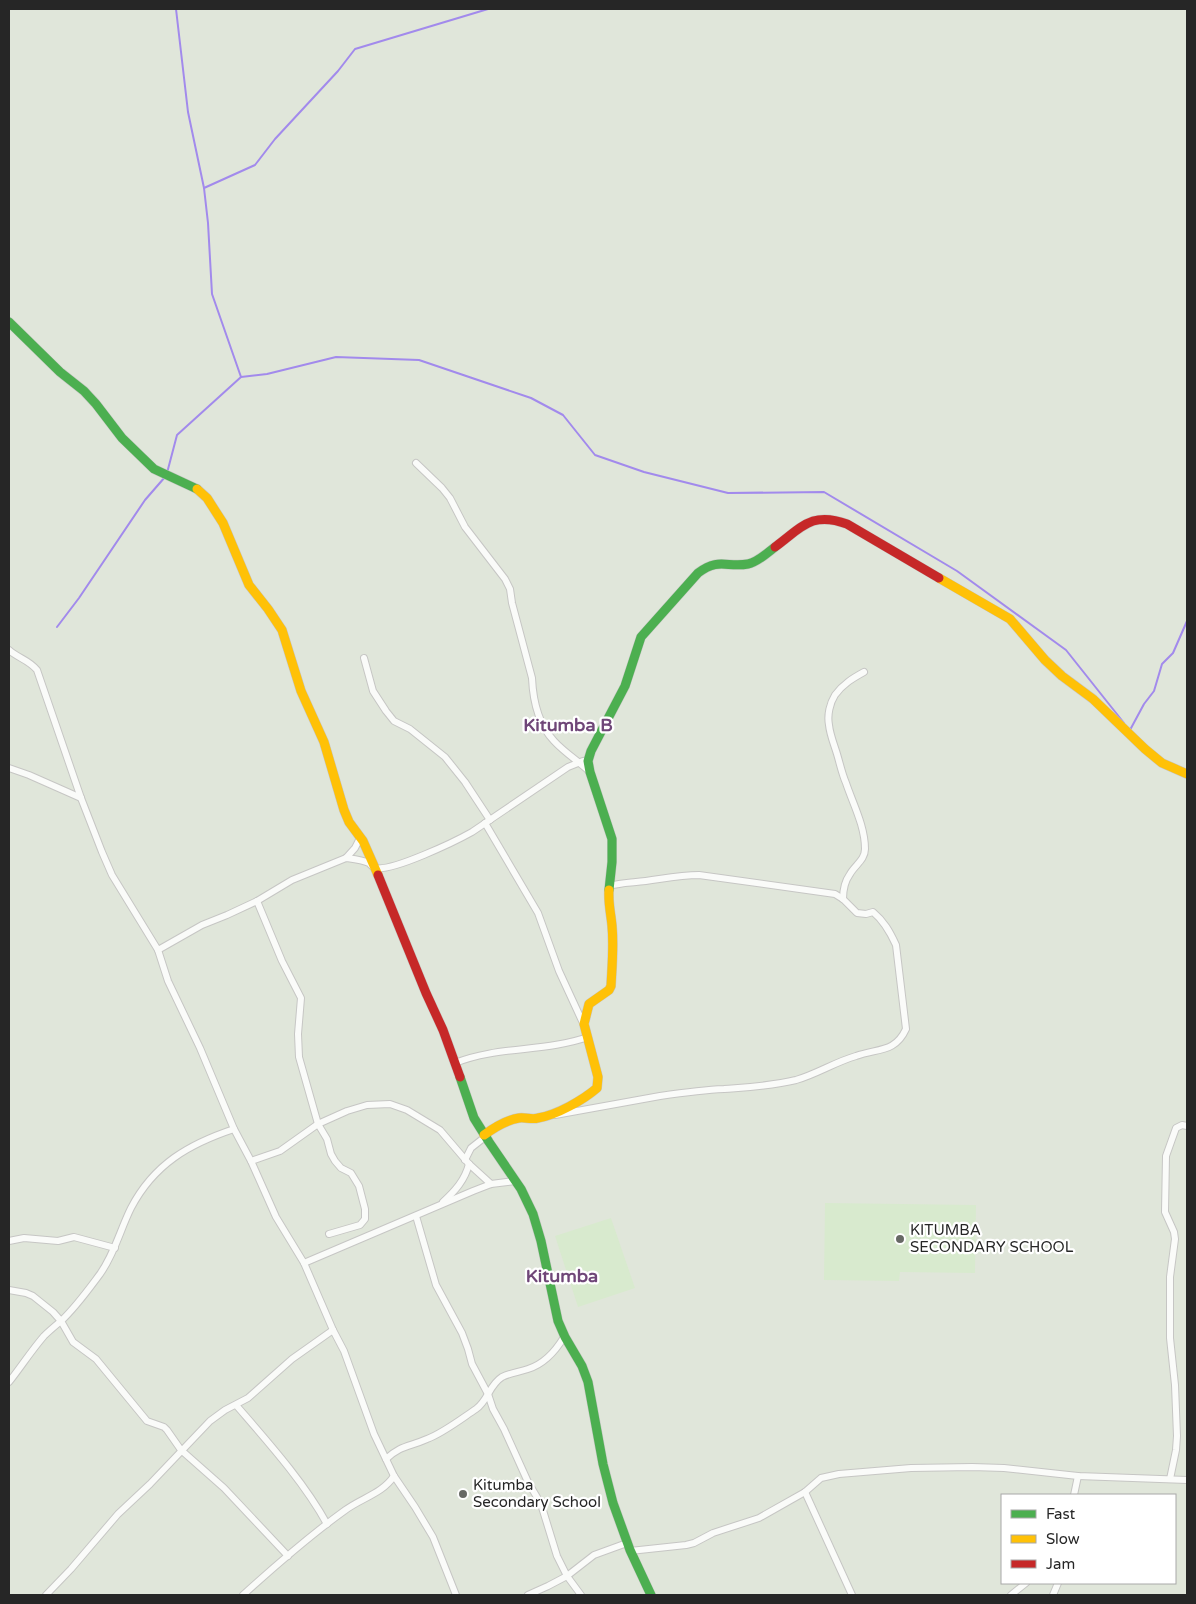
<svg xmlns="http://www.w3.org/2000/svg" width="1196" height="1604" viewBox="0 0 1196 1604" font-family="'Varela Round',sans-serif">
	<style>
		.education { fill: #d8eace }
		.lines { fill: none; stroke-linecap: round; stroke-linejoin: round }
		.stream { stroke: #a28aec; stroke-width: 2 }
		.street-casing { stroke: #c6c6c4; stroke-width: 8 }
		.fast-casing { stroke: #c6c6c4; stroke-width: 10 }
		.slow-casing { stroke: #c6c6c4; stroke-width: 10 }
		.jam-casing { stroke: #c6c6c4; stroke-width: 10 }
		.street { stroke: #fafbf9; stroke-width: 6 }
		.fast { stroke: #4caf50; stroke-width: 9 }
		.slow { stroke: #ffc107; stroke-width: 9 }
		.jam { stroke: #c62828; stroke-width: 9 }
		.poi-dot { fill: #676965; stroke: #fff; stroke-width: 2 }
		.labels { text-anchor: middle; dominant-baseline: central; stroke-width: 4.5; stroke-linejoin: round; paint-order: stroke }
		.poi-label { font-size: 15px; fill: #262626; stroke: #fff; text-anchor: start }
		.quarter-label { font-size: 18px; font-weight: bold; fill: #6f4678; stroke: #fff }
	</style>
	<rect width="100%" height="100%" fill="#e0e6da"/>
	<!-- education -->
	<g class="education">
		<path d="M825 1203 976 1205 975 1273 900 1272 899 1281 824 1280Z"/>
		<path d="M611 1218 635 1288 578 1307 555 1236Z"/>
	</g>
	<g class="lines">
		<!-- stream -->
		<g class="stream">
			<path d="M176 9 188 112 204 188"/>
			<path d="M488 9 355 49 338 71 275 139 255 165 204 188 208 223 212 294 241 377 267 374 336 357 419 360 531 398 563 415 595 455 644 472 728 493 824 492 957 571 1066 650 1124 723"/>
			<path d="M167 473 177 435 241 377"/>
			<path d="M57 627 79 598 145 500 165 477"/>
			<path d="M1130 730 1144 704 1154 691 1162 664 1173 653 1187 621"/>
		</g>
		<!-- street casing -->
		<g class="street-casing">
			<g id="street">
				<path d="M416 463 442 488 450 498 465 527 505 579 510 589 512 603 532 678C533 700 538 724 554 741 564 752 578 761 590 772"/>
				<path d="M9 650C18 658 29 660 37 670L81 798 102 852 112 875 158 950 168 981 200 1048 234 1129 251 1161 276 1217 304 1263 333 1330 344 1351 374 1434 394 1476 415 1507 433 1537 456 1595"/>
				<path d="M364 658 373 691 386 711 394 721 410 729 445 757 465 782 490 820"/>
				<path d="M9 768 29 775 81 798"/>
				<path d="M485 823 538 913 559 971 583 1023"/>
				<path d="M346 858C353 859 362 860 369 863 371 865 372 867 375 868 392 872 456 841 472 832L568 767 583 761"/>
				<path d="M843 899C843 890 845 881 850 874 855 865 865 860 865 849 865 826 853 804 846 783 842 774 840 764 837 754 834 744 830 735 829 725 827 715 830 703 835 695 843 684 853 678 864 672"/>
				<path d="M257 901 282 961 301 998 298 1034 299 1057 318 1124 327 1139 331 1154 335 1161 341 1168 351 1173 359 1186 365 1209V1219L360 1225 329 1234"/>
				<path d="M158 950 202 925 227 915 257 901 292 880 346 858 355 848 360 838"/>
				<path d="M455 1063C497 1046 545 1052 588 1037"/>
				<path d="M555 1115C590 1109 625 1102 660 1096 681 1093 703 1090 724 1089 749 1087 772 1086 796 1080 817 1074 835 1062 856 1056 878 1048 895 1053 906 1029L896 945C890 932 884 921 873 912L866 914 857 913 843 899 835 894 699 875C677 875 657 880 636 882 625 883 620 883 609 886"/>
				<path d="M465 1160 471 1148 485 1137"/>
				<path d="M251 1161 280 1151 318 1124 347 1111 367 1105 390 1104 407 1110 440 1130 469 1164 491 1184"/>
				<path d="M443 1202C455 1191 465 1180 469 1164"/>
				<path d="M416 1216 436 1285 462 1333 468 1349 472 1364 488 1394 493 1409 504 1429 528 1482 541 1504 557 1556 567 1576 581 1595"/>
				<path d="M9 1241 24 1238 58 1241 74 1237 115 1248"/>
				<path d="M304 1263 473 1191 491 1184 515 1181"/>
				<path d="M9 1290 26 1293 33 1296 53 1312 61 1321 73 1342 96 1359 147 1421 164 1427 167 1430 181 1450 224 1488 288 1556"/>
				<path d="M9 1382C21 1367 31 1351 44 1336 49 1331 55 1326 61 1321 76 1307 88 1290 100 1274 115 1253 120 1230 131 1208 154 1164 189 1144 234 1129"/>
				<path d="M236 1405C267 1441 304 1482 327 1524"/>
				<path d="M386 1459C401 1445 409 1447 427 1439 443 1433 461 1419 476 1409 488 1401 489 1385 502 1377 510 1373 519 1372 528 1369 544 1364 555 1352 564 1337"/>
				<path d="M1170 1479 1176 1450 1177 1436 1175 1385 1170 1338V1277L1175 1239 1174 1232 1165 1212 1166 1156 1176 1128 1182 1125 1187 1126"/>
				<path d="M805 1492 852 1595"/>
				<path d="M1074 1495 1078 1476"/>
				<path d="M630 1551 686 1545 694 1543 713 1533 759 1518 805 1492 821 1478 839 1474 911 1468 972 1467 1004 1468 1078 1476 1187 1480"/>
				<path d="M46 1595 71 1569 118 1514 150 1484 210 1421 225 1410 248 1398 292 1359 333 1330"/>
				<path d="M243 1595C275 1566 308 1537 344 1511 361 1498 382 1494 394 1476"/>
				<path d="M528 1595 548 1586 567 1576 594 1555 627 1543"/>
				<path d="M1011 1595 1026 1583"/>
				<path d="M1053 1595 1058 1583"/>
			</g>
		</g>
		<!-- fast casing -->
		<g class="fast-casing">
			<g id="fast">
				<path d="M9 322 60 372 84 391 96 404 122 438 154 469 197 489"/>
				<path d="M609 890 612 862V839L590 772 588 761 591 751 625 686 641 637 698 573C719 557 727 568 748 564 758 562 767 553 775 547"/>
				<path d="M460 1077 474 1118 489 1142 521 1189 533 1214 541 1241 558 1321 565 1337 582 1366 588 1382 603 1464 613 1503 630 1550 651 1595"/>
			</g>
		</g>
		<!-- slow casing -->
		<g class="slow-casing">
			<g id="slow">
				<path d="M197 489 207 498 223 523 249 585 268 609 282 630 301 691 324 742 344 810 349 822 363 841 378 875"/>
				<path d="M939 578 1010 619 1045 660 1062 676 1093 699 1145 749 1162 763 1187 774"/>
				<path d="M484 1135C495 1127 506 1120 519 1118 525 1117 532 1120 538 1118 557 1115 583 1100 597 1088L598 1077 584 1024 589 1004 609 990 611 986C612 966 614 946 612 926 611 914 608 903 609 890"/>
			</g>
		</g>
		<!-- jam casing -->
		<g class="jam-casing">
			<g id="jam">
				<path d="M775 547C802 527 812 511 847 524L939 578"/>
				<path d="M378 875 426 993 443 1030 460 1077"/>
			</g>
		</g>
		<!-- street -->
		<use href="#street" class="street"/>
		<!-- fast -->
		<use href="#fast" class="fast"/>
		<!-- slow -->
		<use href="#slow" class="slow"/>
		<!-- jam -->
		<use href="#jam" class="jam"/>
	</g>
	<!-- markers -->
	<g class="poi-dot">
		<circle cx="900" cy="1239" r="5"/>
		<circle cx="463" cy="1494" r="5"/>
	</g>
	<g class="labels">
		<!-- poi labels -->
		<g class="poi-label">
			<text x="910" y="1230">KITUMBA<tspan x="910" dy="17">SECONDARY SCHOOL</tspan></text>
			<text x="473" y="1485">Kitumba<tspan x="473" dy="17">Secondary School</tspan></text>
		</g>
		<!-- quarter labels -->
		<g class="quarter-label">
			<text x="568" y="725">Kitumba B</text>
			<text x="562" y="1276">Kitumba</text>
		</g>
	</g>
	<!-- border -->
	<rect width="1196" height="1604" fill="none" stroke="#262626" stroke-width="20"/>
	<!-- legend -->
	<rect x="1001" y="1494" width="175" height="90" fill="#ffffff" stroke="#a8a8a8"/>
	<rect x="1011" y="1510" width="25" height="8" fill="#4caf50" stroke="#a8a8a8"/>
	<text x="1046" y="1519" font-size="15" fill="#262626">Fast</text>
	<rect x="1011" y="1535" width="25" height="8" fill="#ffc107" stroke="#a8a8a8"/>
	<text x="1046" y="1544" font-size="15" fill="#262626">Slow</text>
	<rect x="1011" y="1560" width="25" height="8" fill="#c62828" stroke="#a8a8a8"/>
	<text x="1046" y="1569" font-size="15" fill="#262626">Jam</text>
</svg>
